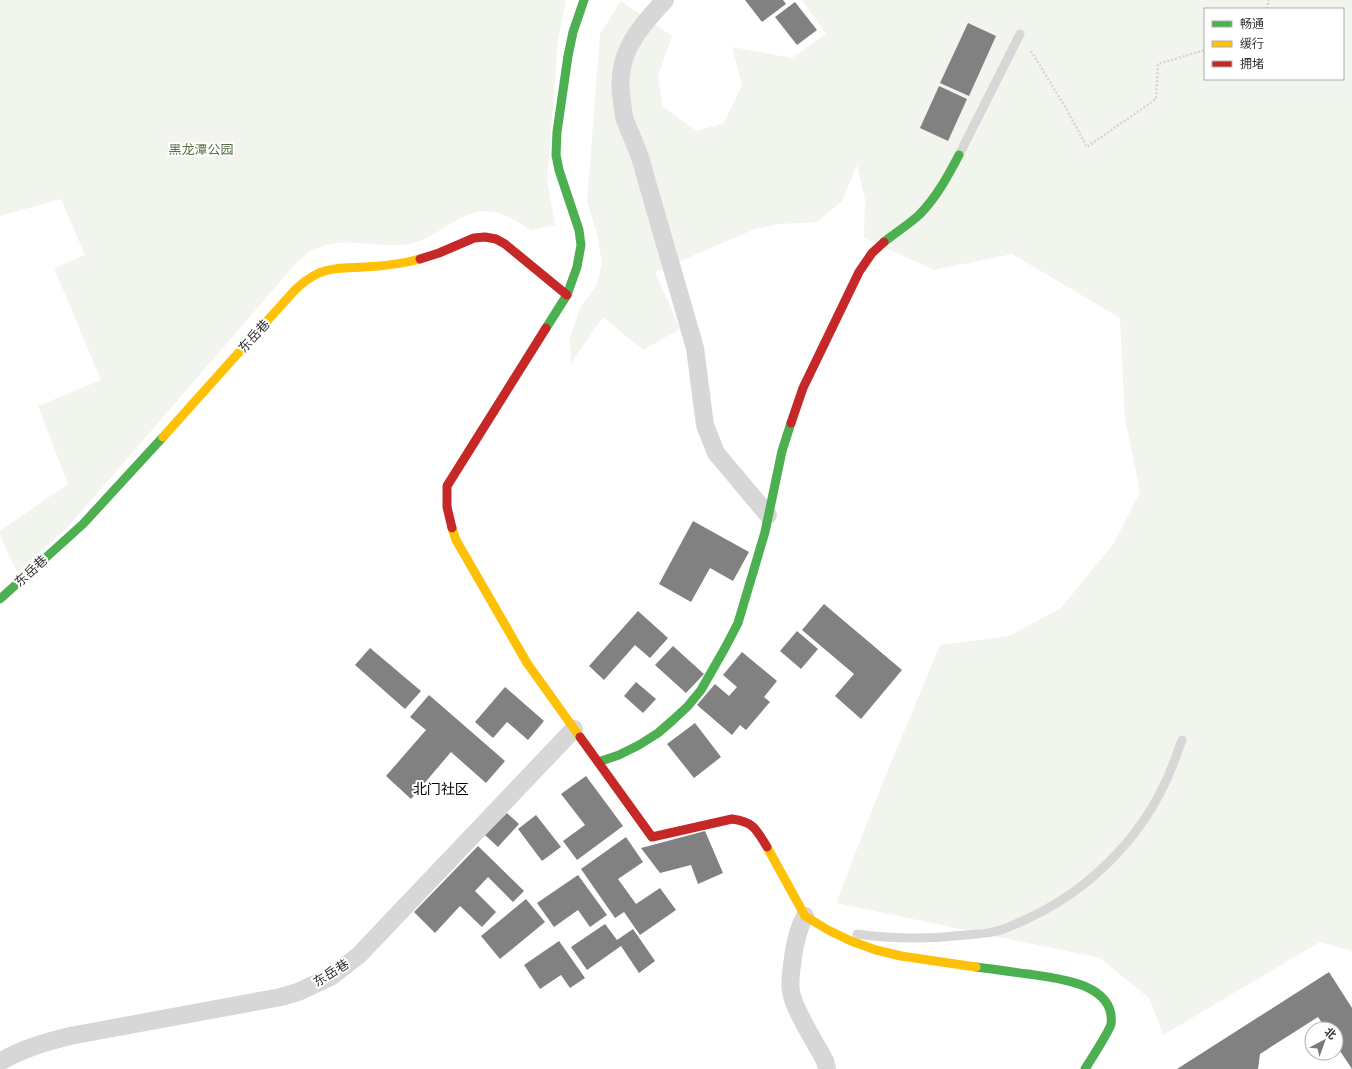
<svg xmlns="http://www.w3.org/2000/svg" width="1352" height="1069" viewBox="0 0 1352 1069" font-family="Helvetica,'Noto Sans SC',sans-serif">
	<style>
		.green { fill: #f1f5ed; fill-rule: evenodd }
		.building { fill: #818181 }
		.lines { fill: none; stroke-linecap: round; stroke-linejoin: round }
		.path { stroke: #d6d6d6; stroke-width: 2.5; stroke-dasharray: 2 2; stroke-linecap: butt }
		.lane { stroke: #d7d7d7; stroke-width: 9 }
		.street { stroke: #d7d7d7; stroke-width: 18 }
		.fast { stroke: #4caf50; stroke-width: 9 }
		.slow { stroke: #ffc107; stroke-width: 9 }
		.jam { stroke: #c62828; stroke-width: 9 }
		.labels { text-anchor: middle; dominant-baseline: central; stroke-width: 4; stroke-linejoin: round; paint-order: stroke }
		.park-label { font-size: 13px; fill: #56703f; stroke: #fff }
		.street-label { font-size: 13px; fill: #333; stroke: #fff }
		.neighbourhood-label { font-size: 14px; fill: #000; stroke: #fff }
	</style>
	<rect width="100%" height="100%" fill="#fff"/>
	<!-- green -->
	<g class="green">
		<path d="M0 0H566L558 41 547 181 555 225 531 230C517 222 505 212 487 211 460 210 436 239 409 244 377 249 343 234 313 250 308 252 303 257 298 261L67 528 17 572 0 536V531L68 484 38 406 101 380 54 268 85 255 61 199 0 216Z"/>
		<path d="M802 0H1352V951L1320 942 1163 1035 1150 999 1100 958 836 903 881 787 940 645 1009 636 1061 608 1114 543 1140 492 1125 418 1120 318 1012 254 934 270 864 238 865 199 857 165 842 201 817 222 780 224 755 229 655 272 680 329 643 350 603 317 571 363 570 337 581 306 597 285 602 263 598 238 587 201 600 34 621 1 672 36 658 77 663 107 697 131 724 123 742 85 732 47 792 58 826 34ZM1205 9H1343V79H1205Z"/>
	</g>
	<!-- building -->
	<g class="building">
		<path d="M745 0H783L786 4 762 22Z"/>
		<path d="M795 2 817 30 797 45 775 17Z"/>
		<path d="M968 23 996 36 969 96 940 83Z"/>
		<path d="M939 86 967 99 948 141 920 128Z"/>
		<path d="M693 521 749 552 733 581 710 568 691 602 659 584Z"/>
		<path d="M824 604 902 670 861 719 835 696 854 674 802 630Z"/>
		<path d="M638 611 668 638 650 658 635 645 604 680 589 666Z"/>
		<path d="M797 631 818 649 801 669 780 651Z"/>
		<path d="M673 646 704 674 686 693 655 665Z"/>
		<path d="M370 648 421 691 405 709 355 665Z"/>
		<path d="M742 652 777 681 764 697 770 702 746 730 740 725 732 735 697 705 715 684 729 696 737 687 723 675Z"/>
		<path d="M636 682 656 699 643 713 624 696Z"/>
		<path d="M505 687 544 721 528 740 507 722 493 738 475 722Z"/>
		<path d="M429 695 505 761 486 783 451 752 411 799 386 776 426 730 410 717Z"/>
		<path d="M695 723 721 757 694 778 667 744Z"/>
		<path d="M586 776 623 826 577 860 563 841 585 825 561 794Z"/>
		<path d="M507 813 519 824 498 847 485 835Z"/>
		<path d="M536 815 561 847 542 861 518 829Z"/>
		<path d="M705 831 723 873 698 884 691 865 660 873 641 848Z"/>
		<path d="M626 837 643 862 618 879 636 904 660 888 676 910 640 935 624 912 615 918 581 869Z"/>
		<path d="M478 846 524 891 513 902 488 877 475 891 496 912 482 927 460 906 435 933 414 912Z"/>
		<path d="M578 875 607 915 590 927 578 910 554 927 537 903Z"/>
		<path d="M526 899 545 922 500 959 481 936Z"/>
		<path d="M605 924 617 940 633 929 655 961 639 973 621 946 587 970 571 947Z"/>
		<path d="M559 941 585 978 570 988 561 975 540 989 524 965Z"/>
		<path d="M1329 972 1352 1008V1069L1336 1045V1029H1326L1318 1017 1260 1054 1258 1069H1177Z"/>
	</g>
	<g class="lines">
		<!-- path -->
		<g class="path">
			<path d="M1267 9 1269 0"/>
			<path d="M1031 51 1067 110 1087 147 1156 99 1158 64 1205 50"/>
		</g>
		<!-- lane -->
		<g class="lane">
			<path d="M959 155 1020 34"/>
			<path d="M857 934C893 939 930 939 966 935 975 934 985 934 993 932 1008 929 1022 921 1035 915 1088 889 1135 843 1161 791 1170 774 1176 757 1182 740"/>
		</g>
		<!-- street -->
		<g class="street">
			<path d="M665 0C636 31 614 57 622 102 623 108 623 114 625 120 632 138 641 155 645 175L695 348 705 425 716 453 768 515"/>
			<path d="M805 916C798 929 795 943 793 957 792 968 789 980 791 991 793 1009 816 1043 825 1061L827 1069"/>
			<path d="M0 1062C21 1049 46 1042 70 1036L281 997 298 992 332 976 359 955 574 729"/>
		</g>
		<!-- fast -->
		<g class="fast">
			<path d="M884 242C895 233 908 225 919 215 936 198 948 176 959 155"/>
			<path d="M546 328 567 295 577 267 581 245 579 230 559 170 556 155 557 132 568 56 573 32 584 0"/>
			<path d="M0 599 83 524 163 437"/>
			<path d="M598 762 619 755 639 745 658 733 673 720 688 706 701 690 725 648 738 623 765 532 782 451 791 423"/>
			<path d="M976 967C994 969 1011 972 1028 974 1056 978 1116 983 1111 1024 1110 1030 1090 1061 1085 1069"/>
		</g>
		<!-- slow -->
		<g class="slow">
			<path d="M163 437 294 291C301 284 310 277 319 273 334 267 349 268 365 267 383 266 402 264 420 259"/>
			<path d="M452 528 456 540 527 663 580 737"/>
			<path d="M767 847 805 916 828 930 851 941 876 950 901 956 976 967"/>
		</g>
		<!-- jam -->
		<g class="jam">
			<path d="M420 259 439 253 474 238 485 237 496 239 505 244 567 295"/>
			<path d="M791 423 803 388 859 272 872 253 884 242"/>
			<path d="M452 528 447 507V486L546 328"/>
			<path d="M580 737 652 837 732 819C754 822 756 829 767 847"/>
		</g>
	</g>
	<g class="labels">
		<!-- park labels -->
		<g class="park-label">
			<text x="201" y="149">黑龙潭公园</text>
		</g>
		<!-- street labels -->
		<g class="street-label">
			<text transform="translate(254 336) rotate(-48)">东岳巷</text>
			<text transform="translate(31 571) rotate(-42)">东岳巷</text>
			<text transform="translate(331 973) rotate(-32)">东岳巷</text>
		</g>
		<!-- neighbourhood labels -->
		<g class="neighbourhood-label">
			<text x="441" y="789">北门社区</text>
		</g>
	</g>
	<!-- legend -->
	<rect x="1204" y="8" width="140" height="72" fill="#ffffff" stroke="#adadad"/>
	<rect x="1212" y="21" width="20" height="6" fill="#4caf50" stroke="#adadad"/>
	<text x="1240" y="28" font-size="12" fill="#333333">畅通</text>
	<rect x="1212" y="41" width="20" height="6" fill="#ffc107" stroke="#adadad"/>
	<text x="1240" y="48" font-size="12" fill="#333333">缓行</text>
	<rect x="1212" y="61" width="20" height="6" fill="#c62828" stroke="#adadad"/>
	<text x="1240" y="68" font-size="12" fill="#333333">拥堵</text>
	<!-- north arrow -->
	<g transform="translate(1324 1041) rotate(41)"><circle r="19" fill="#ffffff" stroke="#adadad"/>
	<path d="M0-3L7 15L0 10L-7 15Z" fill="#7a7a7a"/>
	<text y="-6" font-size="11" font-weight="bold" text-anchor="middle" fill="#333333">北</text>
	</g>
</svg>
